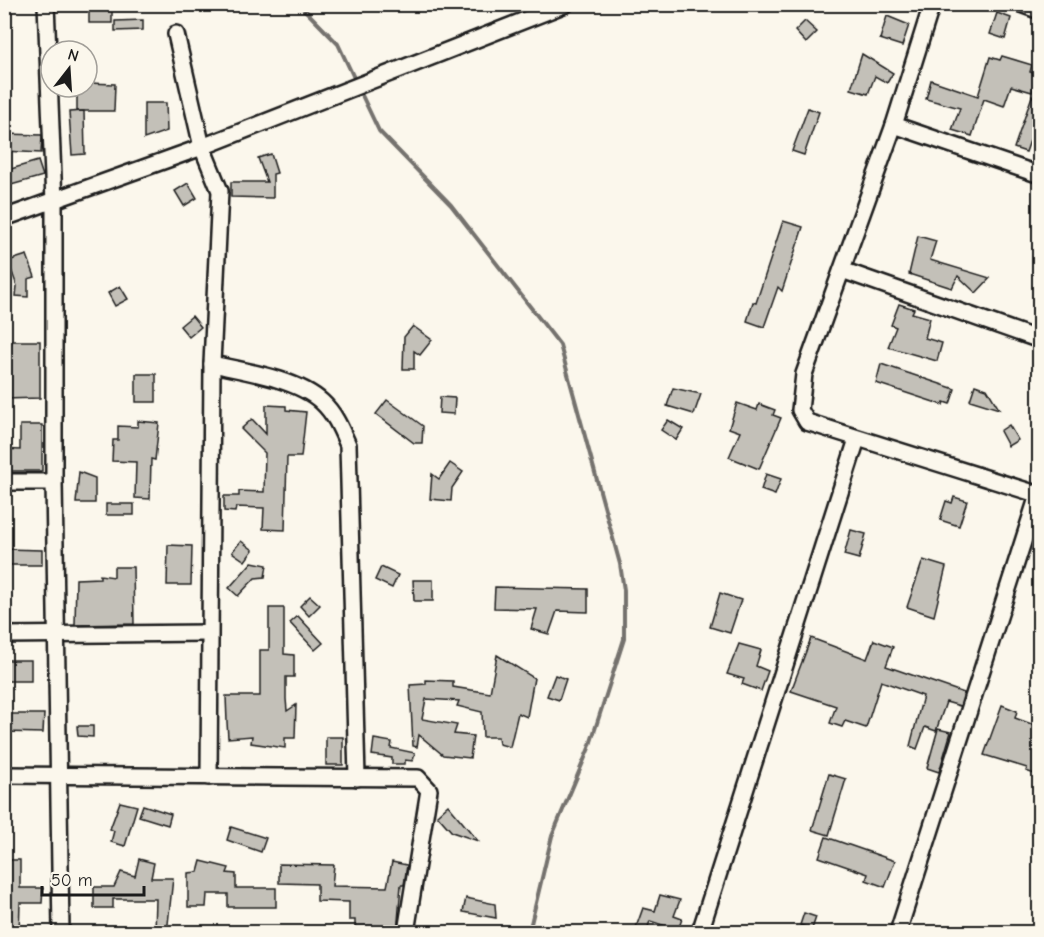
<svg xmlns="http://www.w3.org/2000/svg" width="1044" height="937" viewBox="0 0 1044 937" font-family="'Comic Neue',sans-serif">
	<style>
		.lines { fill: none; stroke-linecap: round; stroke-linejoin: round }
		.stream { stroke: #74726e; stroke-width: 4 }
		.building { fill: #c3c0b8; stroke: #1c1c1c; stroke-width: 1.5 }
		.minor-casing { stroke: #1c1c1c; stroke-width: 20 }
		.minor { stroke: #fbf7ec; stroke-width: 15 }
	</style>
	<rect width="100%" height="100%" fill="#fbf7ec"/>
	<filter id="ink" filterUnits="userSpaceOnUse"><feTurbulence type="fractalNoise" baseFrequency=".0167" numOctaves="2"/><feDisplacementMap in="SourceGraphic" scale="12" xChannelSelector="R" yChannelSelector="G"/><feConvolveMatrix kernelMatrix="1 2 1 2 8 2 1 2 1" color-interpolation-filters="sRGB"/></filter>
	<g filter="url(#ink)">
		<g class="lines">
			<!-- stream -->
			<g class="stream">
				<path d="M299 4 338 44 356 82"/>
				<path d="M359 89 379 131 451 205 560 345 620 564 624 590V639L589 748 552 836 529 932"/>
			</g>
		</g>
		<!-- building -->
		<g class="building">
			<rect x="89" y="4" width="23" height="19"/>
			<path d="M997 13 1011 18 1005 39 990 34Z"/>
			<path d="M887 16 909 25 902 46 880 39Z"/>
			<path d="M143 20V30L115 31V21Z"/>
			<path d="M805 21 817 32 806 43 795 31Z"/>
			<path d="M862 54 893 73 887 83 875 76 868 94 851 89Z"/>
			<path d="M1002 56 1032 65 1030 72 1037 74 1032 92 1011 86 1004 106 984 99 972 136 952 130 960 108 926 99 931 80 978 96 990 57 1000 60Z"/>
			<path d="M87 83 115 84 114 111H77V87H87Z"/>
			<path d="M1032 96 1040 103V112L1026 152 1014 148Z"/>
			<path d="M144 103H166L167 131 144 139Z"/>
			<path d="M808 108 819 112 804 155 792 151Z"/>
			<path d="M84 111 85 154 72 155 69 112Z"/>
			<path d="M4 134 42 135 41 153 4 151Z"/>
			<path d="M271 154 277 173 273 174V198L231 197V182H267L258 158Z"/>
			<path d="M38 161 43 176 4 187V171Z"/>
			<path d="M188 183 197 198 184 206 175 191Z"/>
			<path d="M783 221 803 227 782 291 778 287 764 327 747 321 753 302 756 303Z"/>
			<path d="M918 236 936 241 930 260 990 278 976 293 958 276 952 288 909 274Z"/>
			<path d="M27 255 35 277 28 279V297L16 296 17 286 8 261Z"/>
			<path d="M120 286 128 299 115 306 108 293Z"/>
			<path d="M899 304 914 309 912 313 930 318 925 338 942 343 937 361 888 347 896 327 891 325Z"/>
			<path d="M192 316 201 327 189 337 180 326Z"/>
			<path d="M413 326 432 340 420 355 414 351V369H403L404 337Z"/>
			<path d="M12 341H40V398L4 399V343L11 344Z"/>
			<path d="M881 364 955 389 950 404 944 402 943 405 876 383Z"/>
			<rect x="136" y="374" width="20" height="28"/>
			<path d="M975 385 987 389 999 409 970 400Z"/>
			<path d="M673 388 701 394 694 414 667 406Z"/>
			<path d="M440 397 455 398 454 414 439 413Z"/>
			<path d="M387 400 423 426 422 443H414L376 414Z"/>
			<path d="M737 403 757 410 759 404 775 410 773 415 781 418 759 469 729 457 740 432 729 428Z"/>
			<path d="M266 405 286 406V410L306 412 301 457H287L285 530 263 529 264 508 236 507 235 512 224 511V496H239V491L264 492 265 453 241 429 252 419 266 434Z"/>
			<path d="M668 420 683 429 676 440 661 430Z"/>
			<path d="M138 421 159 423 155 460 151 459 150 499 135 498 136 462 112 461 113 440H118V426L138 427Z"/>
			<path d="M20 425H42V471H4V449L20 450Z"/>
			<path d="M1009 425 1018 440 1008 446 1000 431Z"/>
			<path d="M450 463 463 472 452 488 451 501 430 499 432 474 439 479Z"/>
			<path d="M79 472 95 478V503H76Z"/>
			<path d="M766 474 781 479 775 495 761 490Z"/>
			<path d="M954 497 967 501 959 526 940 520 946 501 952 503Z"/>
			<rect x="106" y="504" width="28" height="11"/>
			<path d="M851 530 866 534 859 559 844 555Z"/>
			<path d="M241 541 253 550 245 561 232 552Z"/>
			<path d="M168 545 192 546 191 585H167Z"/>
			<path d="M4 549 42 550V565H4Z"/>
			<path d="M923 560 946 567 934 616 907 607Z"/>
			<path d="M252 562 267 565 265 577 255 578 238 596 229 588Z"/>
			<path d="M114 567H133L134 624 75 625 76 579 100 578V575L114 577Z"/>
			<path d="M381 567 398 575 392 588 375 580Z"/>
			<path d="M413 580H433V601H414Z"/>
			<path d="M495 587 588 589V612L557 611 549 634 531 629 537 609 494 608Z"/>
			<path d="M720 593 741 600 730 633 710 627Z"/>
			<path d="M310 596 320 605 309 616 300 606Z"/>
			<path d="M269 608H284V654L294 655V677H286V699L287 711 296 705 295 738H285V748L251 743 252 736 228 738 227 722 226 696H260V650H269Z"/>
			<path d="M298 616 323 643 315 650 290 623Z"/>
			<path d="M811 638 867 659 874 640 893 647 886 666 964 693 960 706 946 702 936 731 925 727 917 749 910 746 923 696 881 681 866 728 845 721 842 727 830 723 836 706 791 691Z"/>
			<path d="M739 644 761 650 756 666 768 671 761 691 742 684 744 679 727 674Z"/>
			<path d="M497 655 534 678 527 717 518 713 510 747 499 744 498 737H483L482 712 457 706 459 701 426 699 422 719 457 725 454 734 473 736 470 758 443 755 419 735 417 747 413 746 410 685 426 684V680L453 681V687L490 693Z"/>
			<rect x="4" y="660" width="27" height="21"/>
			<path d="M555 675 566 679 559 700 547 696Z"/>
			<path d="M1002 705 1017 711 1015 718 1040 727V776L1026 771 1027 768 984 755Z"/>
			<path d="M4 714H44L43 733 4 732Z"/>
			<path d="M77 726H93V737L78 736Z"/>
			<path d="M938 729 951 732 939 772 927 768Z"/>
			<rect x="326" y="737" width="17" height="28"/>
			<path d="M374 739 392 742 391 748 415 753 413 761 405 760V764H392V758L372 755Z"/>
			<path d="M829 774 846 779 829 835 812 830Z"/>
			<path d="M120 802 137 806 125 846 111 842 114 831 110 829Z"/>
			<path d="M143 805 171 814 168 825 139 816Z"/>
			<path d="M448 805 478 841 452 832 437 815Z"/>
			<path d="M231 827 266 838 261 852 227 840Z"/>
			<path d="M826 837 895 861 885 887 866 880 868 874 819 857Z"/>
			<path d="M139 859 154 863 151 878H173L167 933H155L156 899H113V908H94V887H114L121 872 135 876Z"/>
			<path d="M4 860H20V888H43L42 903H20L19 933H4Z"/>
			<path d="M201 861 229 868 227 873 236 874V888H276V907H228V894H207L206 907H188V873L198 872Z"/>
			<path d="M392 862 407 865 404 885H401L397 933H355V920H349V902L317 901V884L279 883V864L334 865 332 886 387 887Z"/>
			<path d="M660 895 680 900 674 916 682 919 678 930 650 921 646 933H634L643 908 655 911Z"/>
			<path d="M466 898 495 904 496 918 463 912Z"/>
			<path d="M804 913 816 917 812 929 800 925Z"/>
		</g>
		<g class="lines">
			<!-- minor casing -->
			<g class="minor-casing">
				<g id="minor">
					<path d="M46 4 54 202V482L61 932"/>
					<path d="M932 4 894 125 804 374 800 410 807 422 1040 495"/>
					<path d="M1021 4 1040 11"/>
					<path d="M176 34 202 147 220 191 212 364 209 777"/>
					<path d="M894 125 1040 175"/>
					<path d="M4 218 202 147 566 4"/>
					<path d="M842 270 1040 340"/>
					<path d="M212 364C244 371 298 379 322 402 335 414 341 429 348 445L357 778"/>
					<path d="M4 482H54"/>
					<path d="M4 635 208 633"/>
					<path d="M4 775 418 778 429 790 406 932"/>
					<path d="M700 932 857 439"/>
					<path d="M898 932 1038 495"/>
				</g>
			</g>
			<!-- minor -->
			<use href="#minor" class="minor"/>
		</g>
	</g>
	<!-- margin -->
	<rect width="1044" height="937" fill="none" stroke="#fbf7ec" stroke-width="24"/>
	<rect x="12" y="12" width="1020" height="913" fill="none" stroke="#1c1c1c" stroke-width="2" filter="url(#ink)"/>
	<!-- north arrow -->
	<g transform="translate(69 69) rotate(17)"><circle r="28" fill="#fbf7ec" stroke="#a29f99" stroke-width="1.5"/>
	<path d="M0-4.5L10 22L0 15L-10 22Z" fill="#1c1c1c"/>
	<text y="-9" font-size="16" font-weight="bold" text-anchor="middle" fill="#1c1c1c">N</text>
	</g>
	<!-- scale -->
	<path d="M42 886v9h102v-9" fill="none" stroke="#1c1c1c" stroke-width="3"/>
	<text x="51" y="886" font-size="18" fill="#1c1c1c" stroke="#fbf7ec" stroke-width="4.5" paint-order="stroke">50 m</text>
</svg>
